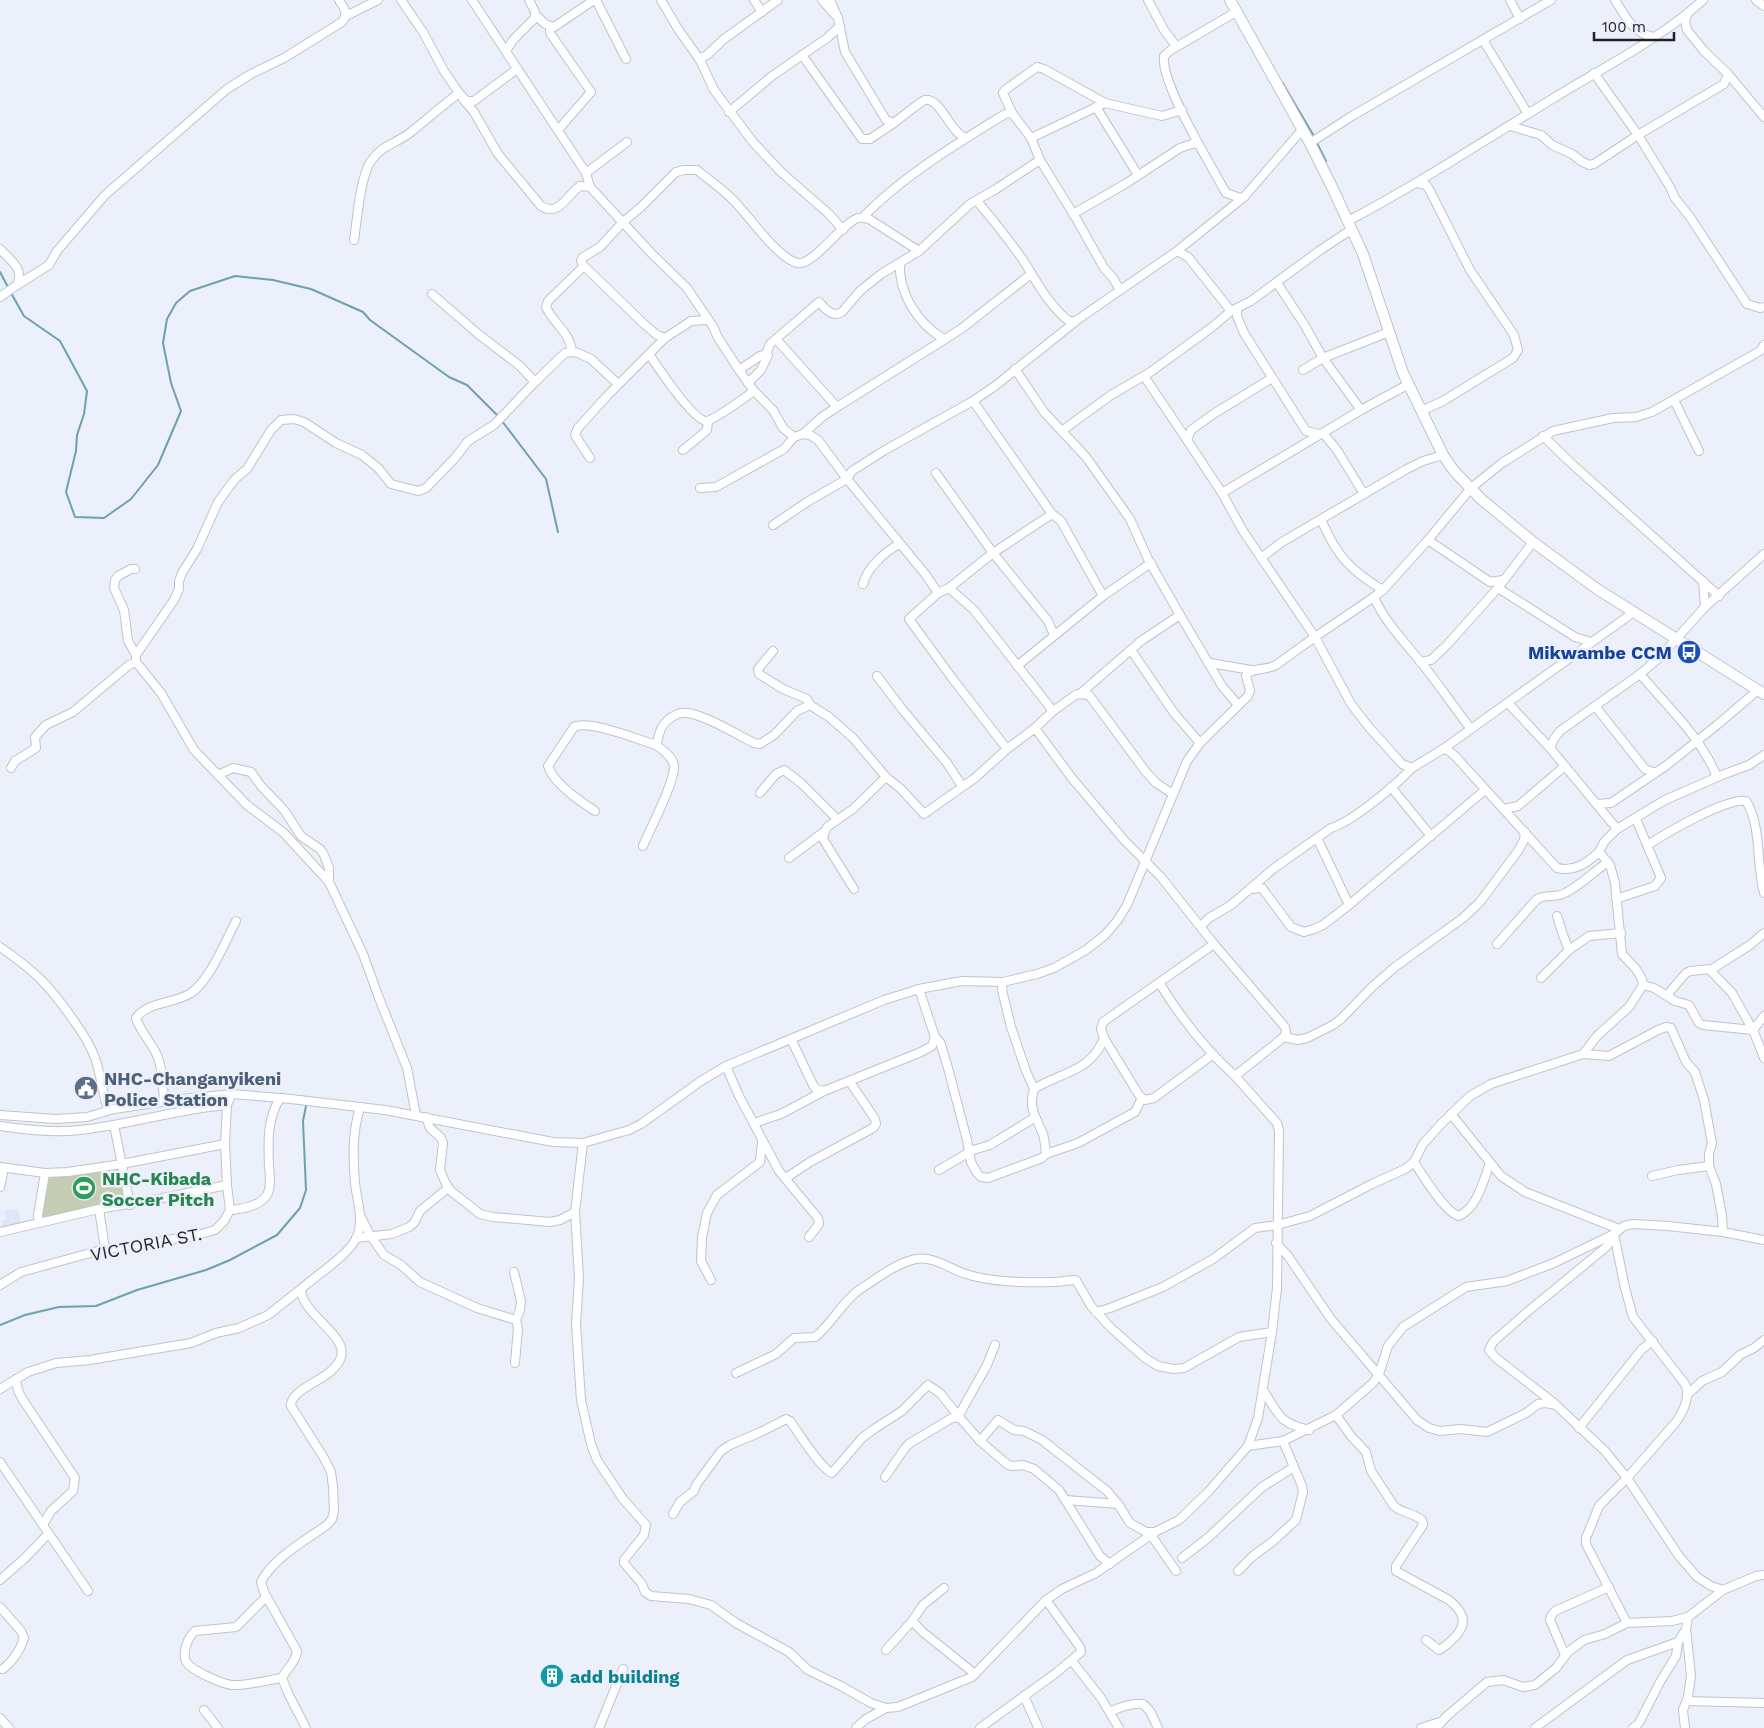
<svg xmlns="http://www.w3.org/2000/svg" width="1764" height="1728" viewBox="0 0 1764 1728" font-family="'Work Sans',sans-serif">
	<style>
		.built { fill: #dfe6f8 }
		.green { fill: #c5cdb3 }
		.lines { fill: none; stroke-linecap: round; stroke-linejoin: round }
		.stream { stroke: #6da1ad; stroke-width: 2 }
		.minor-casing { stroke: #bfc3cd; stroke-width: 10 }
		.major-casing { stroke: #bfc3cd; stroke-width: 12 }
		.minor { stroke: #fff; stroke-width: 8 }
		.major { stroke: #fff; stroke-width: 10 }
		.labels { text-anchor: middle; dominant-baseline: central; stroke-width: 5; stroke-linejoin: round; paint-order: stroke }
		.transit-label { font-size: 18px; font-weight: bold; fill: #164399; stroke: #ecf0fb; text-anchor: end }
		.service-label { font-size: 18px; font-weight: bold; fill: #4e5e75; stroke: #ecf0fb; text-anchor: start }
		.leisure-label { font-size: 18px; font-weight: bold; fill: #27864d; stroke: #ecf0fb; text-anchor: start }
		.street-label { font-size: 18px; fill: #1f2125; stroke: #ecf0fb }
		.culture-label { font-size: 18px; font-weight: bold; fill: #0d838f; stroke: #ecf0fb; text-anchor: start }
	</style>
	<rect width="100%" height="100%" fill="#ecf0fb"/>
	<!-- built -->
	<path class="built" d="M18 1209 21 1224H11V1225L3 1227 2 1220 7 1219 4 1211Z"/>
	<!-- green -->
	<path class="green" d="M118 1168 125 1196 122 1202 41 1219V1215L48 1176Z"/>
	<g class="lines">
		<!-- stream -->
		<g class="stream">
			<path d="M1282 82 1315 138"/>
			<path d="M1317 143 1326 161"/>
			<path d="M0 272 9 289"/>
			<path d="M11 293 24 316 60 341 87 391 84 414 77 435 76 451 66 492 75 517 104 518 131 499 158 465 181 411 171 383 163 343 167 319 176 303 190 291 235 276 273 280 311 289 363 312 370 320 449 377 467 385 499 417"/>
			<path d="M502 421 546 479 558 532"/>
			<path d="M0 1325 25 1315 59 1307 96 1306 137 1290 206 1270 230 1260 277 1235 300 1208 306 1190 303 1121 306 1106"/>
		</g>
		<!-- minor casing -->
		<g class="minor-casing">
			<g id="minor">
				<path d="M401 0 423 32 444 71 459 93 467 101H474L517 69"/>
				<path d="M472 0 586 173 590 187 652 254 687 288 714 328 717 336 739 370 754 391 773 410 783 428 794 437 803 434 810 435 818 440 847 479 926 575 938 593 949 588 993 553 1052 514"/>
				<path d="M596 0 626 59"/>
				<path d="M661 0 678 29 700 60 714 90 753 142 781 172 829 214 843 230"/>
				<path d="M754 0 762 12"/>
				<path d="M822 0 835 15"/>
				<path d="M830 0 838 18 845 52 886 120 894 123C899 119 922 101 925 100 940 97 951 134 966 138"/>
				<path d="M1148 0 1164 30 1176 46"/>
				<path d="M1510 0 1520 19"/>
				<path d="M1615 0C1626 17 1632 33 1654 37"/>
				<path d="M1756 0 1764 6"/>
				<path d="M1688 13 1685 21 1687 30 1704 51 1728 74 1764 117"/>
				<path d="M536 15 545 24 554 27 594 0"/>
				<path d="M346 16 378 0"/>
				<path d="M550 26V33L591 92 558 130"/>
				<path d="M1483 40 1528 114"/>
				<path d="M506 51 513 40 535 18V12L529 0"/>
				<path d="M802 55 862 139H870L894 123"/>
				<path d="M699 59 707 55 724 39 778 0"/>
				<path d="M1594 73 1638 135 1670 187 1675 198 1690 217 1747 304 1760 308 1764 307"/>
				<path d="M463 99 474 112 498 154 541 206C559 217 566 196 580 186L590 187"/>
				<path d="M1096 107 1138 175"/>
				<path d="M729 112 772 76 827 38 840 26"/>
				<path d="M1012 113 1003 93 1005 90 1037 67 1044 69 1105 103 1162 116 1182 110"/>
				<path d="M1510 126 1541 135 1552 145 1572 154 1581 161 1589 165 1594 164 1638 135 1724 84 1728 74"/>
				<path d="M1031 138 1105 103"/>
				<path d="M1310 143 1352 116 1551 0"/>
				<path d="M1199 145C1189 126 1161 76 1164 56L1171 50 1236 12"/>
				<path d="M586 173 627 142"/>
				<path d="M1417 183 1426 185 1429 189 1470 270 1514 335 1518 350 1513 358 1443 401 1421 411"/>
				<path d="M977 201C993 220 1009 240 1023 260 1037 282 1049 306 1070 322L1077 320 1177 251 1244 197 1302 130"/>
				<path d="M1073 214 1125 184 1180 148 1195 143 1199 145 1226 193 1240 198 1244 197"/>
				<path d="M863 217C904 175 955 145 1005 114L1012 113 1031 138 1040 160 1077 220 1104 268 1113 278 1120 290"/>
				<path d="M1348 221C1420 183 1488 138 1557 96 1606 66 1660 39 1703 0"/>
				<path d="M354 240C357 221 360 177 371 161 383 144 396 144 411 132 427 119 442 106 459 93"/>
				<path d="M0 249C10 260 25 269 17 285L0 297"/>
				<path d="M1177 251 1188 257 1231 311"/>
				<path d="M900 263C898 293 918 324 944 339"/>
				<path d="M1277 283 1304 324 1323 358 1361 410"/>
				<path d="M17 285 49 265 57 251 105 195 227 89 251 74 284 58 342 22C349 13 344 8 339 0"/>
				<path d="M432 294 477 333 520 366 535 382"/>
				<path d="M1237 309V316L1244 333 1306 431 1319 434"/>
				<path d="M665 338 657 335 644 324 584 266 581 261 582 258 600 247 623 222 641 207 676 172 684 170H697C709 180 724 190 735 202 749 216 779 260 798 263 813 266 842 223 858 218 862 217 865 218 869 219L919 251"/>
				<path d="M776 339 837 407"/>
				<path d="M572 352C570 332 553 323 546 307L548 301 584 266"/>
				<path d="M649 354C657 366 692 419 706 421 713 421 747 396 754 391"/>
				<path d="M1015 369 1044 412 1086 457 1123 509 1130 519 1148 559 1180 615 1222 686 1238 705"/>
				<path d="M739 370 760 356 766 354 770 344 819 302C826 309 832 318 842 312L860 291 881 274 919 251 970 204 996 189 1040 160"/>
				<path d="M1303 370 1323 358 1389 332"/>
				<path d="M1144 376 1187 440"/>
				<path d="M1272 378 1215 413 1191 430 1187 440 1222 493 1243 531 1315 637 1351 704 1368 726 1402 764 1412 768 1443 749 1634 612"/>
				<path d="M748 383 761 370 768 355 766 354"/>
				<path d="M1674 400 1699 451"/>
				<path d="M973 401 1052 514 1061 521 1103 596"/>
				<path d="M1063 430 1111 395 1149 373 1211 328 1231 311 1251 301 1319 251 1352 229"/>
				<path d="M1323 433 1337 450 1364 494"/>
				<path d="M803 434 822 417 837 407 961 329 1031 274"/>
				<path d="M1543 436 1572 464 1719 596"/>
				<path d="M683 450 705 432 707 430 708 421"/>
				<path d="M590 458 575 435 578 428 607 396 665 338 691 321 708 320"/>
				<path d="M936 473 993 553 1048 621 1054 635"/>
				<path d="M700 488 716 487 784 449 794 437"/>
				<path d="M1222 493 1361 410 1409 384"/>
				<path d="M1321 520C1326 529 1330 540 1336 548 1346 565 1366 580 1383 590"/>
				<path d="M773 525 807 502 847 479 852 471 885 450 973 401 995 386 1075 322"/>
				<path d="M1428 540 1490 582 1503 580"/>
				<path d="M1261 558 1282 542 1405 470 1423 461 1443 455"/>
				<path d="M135 569H131L118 576 115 580 114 588 124 610 128 641 136 655"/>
				<path d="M1703 581 1705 607"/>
				<path d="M863 584C867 568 885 551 900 544"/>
				<path d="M949 588 974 610 1053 711"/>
				<path d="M1498 588 1575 637 1591 642"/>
				<path d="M938 593 909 619 952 678 1007 749"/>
				<path d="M1374 597C1386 625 1409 646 1427 670 1442 689 1456 710 1471 729"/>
				<path d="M1131 650 1174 713 1200 743"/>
				<path d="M773 651 758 669 759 674 783 689 807 699 810 705 829 717 853 738 886 777"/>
				<path d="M136 662V655L174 600 179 589V581L182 573 197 549 218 502 235 479 247 469 271 430 281 420 294 419 304 422 336 443 362 455 378 468 391 484 418 491 426 488 455 458 468 441 494 425 535 382 565 353 572 352 578 353 591 359 618 384"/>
				<path d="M1420 662 1431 660 1446 646 1498 588 1533 542"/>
				<path d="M1210 663 1251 670"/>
				<path d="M1017 666 1103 596 1151 563"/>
				<path d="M1640 674C1668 707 1701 737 1717 777"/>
				<path d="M877 676 902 709 947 763 962 786"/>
				<path d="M1081 693 1141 641 1180 615"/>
				<path d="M1508 703 1550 748 1617 829"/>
				<path d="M1595 706 1645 769 1655 773"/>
				<path d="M1035 728 1053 711 1077 694 1089 695 1146 772 1156 783 1173 794"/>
				<path d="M1550 748 1554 739 1560 731 1640 674 1659 658 1705 607 1764 554"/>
				<path d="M1443 749 1448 750 1455 756 1557 868C1575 872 1587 863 1599 852"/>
				<path d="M11 768 15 761 36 748 35 737 46 725 73 712 129 665 136 662 161 693 194 750 247 805 284 833 329 882"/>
				<path d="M218 775 233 768 251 772 261 786 284 810 301 836 320 849 324 855 329 868V882L363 954 379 998 407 1068 416 1115"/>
				<path d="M1391 787 1431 836"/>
				<path d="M760 793 776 774 784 770 801 783 837 819"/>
				<path d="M1597 804 1611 803 1667 765 1717 725 1758 690"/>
				<path d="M1504 809 1518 806 1565 766"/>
				<path d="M595 811C581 802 553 783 548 766L574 727C589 719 639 740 656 745"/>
				<path d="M1317 838 1349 905"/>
				<path d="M1648 845C1666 833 1726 798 1746 801 1762 826 1756 865 1764 893"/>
				<path d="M643 846C650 829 675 782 674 766 673 757 663 750 656 745 658 740 659 732 662 727 667 719 678 711 688 713 709 717 734 733 754 743L760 744 774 735 797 711 810 705"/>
				<path d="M789 858 825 831"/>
				<path d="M854 889 823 839 825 831 827 827 853 809 886 777 901 789 924 814 975 778 1007 749 1035 728 1071 777 1124 840 1161 877 1214 944 1285 1027 1286 1032 1284 1037 1235 1076 1277 1123 1279 1131 1277 1288 1272 1332 1258 1418 1248 1446"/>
				<path d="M1250 889 1262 888 1291 927 1304 932 1314 929 1323 925 1349 905 1485 790"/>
				<path d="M1616 899 1655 886 1661 878 1636 819"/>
				<path d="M1557 916 1563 935 1569 950"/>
				<path d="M1201 926 1209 918 1231 905 1273 869 1331 828C1352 822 1396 785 1412 768"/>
				<path d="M1497 944 1537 899C1546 894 1556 898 1565 893 1581 885 1593 872 1608 862"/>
				<path d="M0 947C35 971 50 986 74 1021 82 1032 90 1044 95 1058 100 1072 102 1088 106 1103L109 1108 114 1109 181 1099 233 1094 291 1099 385 1110 553 1142 583 1143 629 1130 641 1124 701 1081 726 1066 884 1000 919 989 962 981 1003 982 1037 974 1054 968 1086 950 1105 935 1117 921 1127 905 1187 761 1200 743 1248 696 1250 690 1246 676C1251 667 1265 671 1276 665L1315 637 1374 597 1383 590 1428 540 1471 488 1502 463 1553 431 1613 418 1636 417 1652 412 1760 351 1764 345"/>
				<path d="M1710 970 1732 993 1753 1030 1764 1058"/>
				<path d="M1541 978 1569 950 1589 936 1621 933"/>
				<path d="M1003 982 1002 990 1011 1027 1026 1071 1034 1089"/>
				<path d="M1160 984C1181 1018 1205 1049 1235 1076"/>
				<path d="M1643 985 1654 988 1675 1001 1689 1005 1699 1023 1703 1025 1753 1030 1764 1016"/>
				<path d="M1667 995 1686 973 1690 971 1712 969 1750 945 1764 933"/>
				<path d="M935 1037 940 1042 948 1068 967 1140 971 1162 977 1173 981 1177 988 1178 1042 1158 1046 1154C1045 1148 1045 1141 1043 1134 1036 1117 1028 1108 1034 1089 1061 1072 1091 1072 1104 1038"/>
				<path d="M1284 1037 1298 1040 1307 1038 1333 1025 1341 1019 1372 987 1395 967 1463 918 1480 902 1518 851 1524 840 1525 832"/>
				<path d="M791 1039 813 1085 816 1089 824 1091 921 1052 932 1046 935 1037 919 989"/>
				<path d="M1583 1054 1609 1056 1658 1030 1666 1027 1671 1028 1686 1062 1695 1072 1704 1100 1712 1143 1709 1154V1166L1716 1184 1722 1216 1723 1232"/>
				<path d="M1212 1055 1154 1098 1145 1100 1139 1095 1104 1038 1101 1029 1103 1022 1214 944"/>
				<path d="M726 1066 739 1096 779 1171 818 1218 819 1224 809 1237"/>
				<path d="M164 1101C163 1086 163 1068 156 1053 150 1041 140 1031 136 1018 148 1001 174 1004 191 993 210 980 225 942 236 921"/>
				<path d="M1451 1114 1501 1176 1525 1192 1619 1229"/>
				<path d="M0 1115 56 1119 87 1117 114 1109"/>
				<path d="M426 1117 430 1128 441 1138 443 1143 440 1170 446 1184 451 1191 480 1214 493 1217 550 1222 560 1220 575 1212"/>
				<path d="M754 1123 781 1114 824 1091"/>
				<path d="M114 1125 130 1205"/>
				<path d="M0 1126C27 1130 53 1133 80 1130 129 1125 177 1109 227 1105"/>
				<path d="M583 1143 575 1212 579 1278 576 1324 581 1400 591 1444 597 1460 623 1499 646 1525 644 1535 624 1560V1563L642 1584 645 1592 651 1596 689 1599 711 1605 736 1623 789 1652 808 1670 841 1686 871 1703 886 1708 898 1707 972 1677 1046 1600 1062 1589 1096 1573 1155 1532 1179 1520 1208 1492 1248 1446 1283 1441 1336 1415 1373 1383 1379 1374 1388 1346 1403 1327 1466 1287 1507 1281 1554 1263 1614 1234 1624 1226 1633 1224 1668 1226 1723 1232 1764 1240"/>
				<path d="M1046 1154 1078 1143 1135 1112 1142 1098"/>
				<path d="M1414 1162C1422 1174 1445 1213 1459 1216 1478 1207 1483 1181 1490 1163"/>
				<path d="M0 1167 45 1173 68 1172 122 1164 225 1144"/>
				<path d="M939 1170 973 1150 990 1145 1034 1118"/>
				<path d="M1652 1176 1678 1170 1709 1166"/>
				<path d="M786 1178 810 1162 873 1128 876 1124 875 1119 850 1082"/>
				<path d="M0 1187 4 1168"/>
				<path d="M99 1209 105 1249"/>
				<path d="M230 1210C242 1209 262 1206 268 1193 271 1185 270 1174 269 1166 268 1142 267 1119 280 1098"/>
				<path d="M361 1217 370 1235 384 1255 401 1265 420 1282 477 1308 516 1320"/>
				<path d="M39 1223 38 1215 45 1173"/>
				<path d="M0 1232 99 1209 158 1199 227 1185"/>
				<path d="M1614 1234 1625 1288 1633 1317 1685 1384C1691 1396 1683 1412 1676 1422L1627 1478 1599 1506 1586 1538V1544L1627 1623"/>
				<path d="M356 1238 392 1234 409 1227 414 1223 420 1211 448 1188"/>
				<path d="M1276 1243 1288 1256 1331 1319 1417 1420 1429 1428 1440 1431 1461 1429 1487 1432 1526 1413 1538 1404 1546 1403 1556 1405 1605 1451 1627 1478 1679 1556 1697 1577 1711 1586 1723 1590 1756 1576 1764 1575"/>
				<path d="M514 1272 521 1301 520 1310 516 1320 518 1328 515 1363"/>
				<path d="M711 1280 701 1261 702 1237 707 1213 717 1195 760 1162 762 1142"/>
				<path d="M0 1285 21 1272 105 1249 194 1236 215 1230 224 1221 230 1210 227 1185 225 1144 227 1105 231 1095"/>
				<path d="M1096 1312 1110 1308 1163 1287 1213 1259 1255 1228 1277 1225 1310 1216 1372 1184 1405 1169 1414 1162 1423 1144 1441 1124 1470 1096 1491 1084 1583 1054 1597 1036 1629 1007 1643 985 1642 979 1636 969 1622 954 1615 883 1610 865 1599 852 1604 842 1617 829 1665 800 1722 775 1749 765 1764 755"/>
				<path d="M736 1373 776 1354 794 1338 815 1337C832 1324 841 1303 859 1290 876 1279 896 1263 916 1259 934 1256 950 1269 966 1274 989 1282 1029 1283 1053 1282 1061 1282 1068 1280 1076 1280L1091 1306 1111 1328 1145 1358 1158 1366 1174 1369 1184 1368 1239 1337 1272 1332"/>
				<path d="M16 1379 18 1391 23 1400 75 1478 73 1491 51 1511 43 1525"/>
				<path d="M0 1389 28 1372 56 1363 90 1360 191 1343 216 1333 239 1328 268 1315 301 1289"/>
				<path d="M1263 1390C1279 1414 1278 1423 1309 1430"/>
				<path d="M1688 1394 1702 1381 1722 1372 1740 1355 1754 1348 1764 1340"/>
				<path d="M1554 1403 1496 1358 1489 1350 1493 1342 1526 1313 1605 1248 1610 1242 1614 1234"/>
				<path d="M959 1415 987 1365 995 1345"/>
				<path d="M1336 1415 1351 1436 1366 1452 1371 1471 1394 1506C1402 1513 1413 1513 1422 1520L1423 1525 1396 1566V1571L1449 1600C1464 1612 1468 1623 1455 1637 1450 1642 1445 1647 1439 1650L1426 1640"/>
				<path d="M1579 1428 1642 1349 1653 1341"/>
				<path d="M980 1441 998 1420 1014 1430 1024 1431 1042 1440 1107 1491 1118 1504 1130 1523 1146 1532H1155"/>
				<path d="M0 1462 88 1591"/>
				<path d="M885 1477 905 1448 910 1443 952 1418H960L980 1441 1008 1465 1013 1466 1023 1465 1034 1469 1059 1490 1100 1556 1110 1564"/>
				<path d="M1066 1500 1118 1504"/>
				<path d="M673 1514 680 1502 694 1491 696 1485 721 1451 730 1445 763 1431 786 1419 790 1421C799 1433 820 1468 832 1473L862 1438 874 1429 902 1411 928 1385 940 1393 960 1418"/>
				<path d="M1151 1535 1176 1571"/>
				<path d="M1182 1558 1209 1537 1262 1487 1294 1467"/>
				<path d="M1238 1571 1253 1556 1272 1542 1296 1520 1303 1492 1302 1486 1283 1441"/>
				<path d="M0 1580 25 1558 48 1534"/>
				<path d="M266 1597 236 1627 195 1631C188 1637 181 1654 187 1663 193 1671 222 1684 232 1685 248 1686 267 1680 282 1678"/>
				<path d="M0 1607 21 1631 24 1638C20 1651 13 1661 3 1669"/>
				<path d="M912 1621 924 1633 975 1674"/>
				<path d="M886 1650 912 1621 923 1605 944 1588"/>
				<path d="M1565 1655 1550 1620 1551 1616 1555 1611 1609 1587"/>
				<path d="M1072 1661 1101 1698 1119 1728"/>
				<path d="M1024 1696 1038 1727"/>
				<path d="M1687 1701 1764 1703"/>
				<path d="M204 1710 218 1728"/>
				<path d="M1110 1712C1120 1707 1131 1703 1143 1704L1150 1711 1158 1728"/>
				<path d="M0 1718 9 1728"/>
				<path d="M306 1728 288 1693 282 1678C287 1668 296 1662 297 1651L264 1592 261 1582C273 1558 306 1540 327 1525L332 1519 334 1511 333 1487 331 1472 324 1458 291 1406C290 1387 334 1380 341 1357 348 1335 301 1314 301 1289 315 1276 349 1255 357 1237 364 1219 357 1201 355 1183 353 1156 352 1134 360 1107"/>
				<path d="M599 1728 623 1669"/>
				<path d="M856 1728 866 1719 886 1708"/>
				<path d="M980 1728 1056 1673 1081 1652 1080 1647 1046 1600"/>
				<path d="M1421 1728 1440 1722"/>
				<path d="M1436 1728 1447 1716 1487 1682 1503 1680 1523 1687 1535 1685 1556 1668 1568 1652 1584 1640 1605 1634 1627 1623 1672 1621 1688 1617 1723 1590"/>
				<path d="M1535 1728 1627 1660 1678 1642 1686 1629 1688 1617"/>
				<path d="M1633 1728 1639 1723 1660 1682 1676 1656 1678 1642"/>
				<path d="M1685 1728 1683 1710 1688 1697 1691 1675 1686 1629"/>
			</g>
		</g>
		<!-- major casing -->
		<g class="major-casing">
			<path id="major" d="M1230 0 1310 143 1333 189 1363 254 1403 373 1443 455 1454 471 1481 499 1533 542 1597 589 1764 694"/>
		</g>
		<!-- minor -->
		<use href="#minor" class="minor"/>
		<!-- major -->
		<use href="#major" class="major"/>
	</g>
	<!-- icons -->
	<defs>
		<g id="bus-disc" transform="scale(1.25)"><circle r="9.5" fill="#1a4fb4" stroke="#ecf0fb"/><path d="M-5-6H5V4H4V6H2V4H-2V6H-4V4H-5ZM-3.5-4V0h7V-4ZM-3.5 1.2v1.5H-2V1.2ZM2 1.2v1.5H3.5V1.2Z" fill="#fff"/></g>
		<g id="civic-disc" transform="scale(1.25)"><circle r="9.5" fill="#5c6f8a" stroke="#ecf0fb"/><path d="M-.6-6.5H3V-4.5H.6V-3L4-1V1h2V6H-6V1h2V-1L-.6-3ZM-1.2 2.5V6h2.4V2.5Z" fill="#fff"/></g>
		<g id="stadium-disc" transform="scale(1.25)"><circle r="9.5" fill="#2e9e5b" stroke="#ecf0fb"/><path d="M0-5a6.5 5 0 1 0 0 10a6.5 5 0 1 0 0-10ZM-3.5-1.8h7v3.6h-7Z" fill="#fff"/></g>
		<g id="building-disc" transform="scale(1.25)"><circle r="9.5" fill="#0f9aa8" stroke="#ecf0fb"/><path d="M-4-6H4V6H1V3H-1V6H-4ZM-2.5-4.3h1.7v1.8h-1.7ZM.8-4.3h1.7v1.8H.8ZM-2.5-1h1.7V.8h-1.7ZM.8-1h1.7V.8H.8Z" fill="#fff"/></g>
	</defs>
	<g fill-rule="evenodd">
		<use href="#bus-disc" x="1689" y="652"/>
		<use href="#civic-disc" x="86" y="1088"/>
		<use href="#stadium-disc" x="84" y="1188"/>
		<use href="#building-disc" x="552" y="1676"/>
	</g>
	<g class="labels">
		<!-- transit labels -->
		<g class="transit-label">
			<text x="1672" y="652">Mikwambe CCM</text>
		</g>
		<!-- service labels -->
		<g class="service-label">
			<text x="104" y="1078">NHC-Changanyikeni<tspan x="104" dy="21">Police Station</tspan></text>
		</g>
		<!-- leisure labels -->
		<g class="leisure-label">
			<text x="102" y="1178">NHC-Kibada<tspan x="102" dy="21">Soccer Pitch</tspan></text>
		</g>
		<!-- street labels -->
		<g class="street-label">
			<text transform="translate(146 1244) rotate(-11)">VICTORIA ST.</text>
		</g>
		<!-- culture labels -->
		<g class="culture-label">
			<text x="570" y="1676">add building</text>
		</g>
	</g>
	<!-- scale -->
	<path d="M1594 32v8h80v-8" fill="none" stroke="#1f2125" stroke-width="2.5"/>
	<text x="1602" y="32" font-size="15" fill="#1f2125" stroke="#ecf0fb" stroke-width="4" paint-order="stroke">100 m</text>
</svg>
